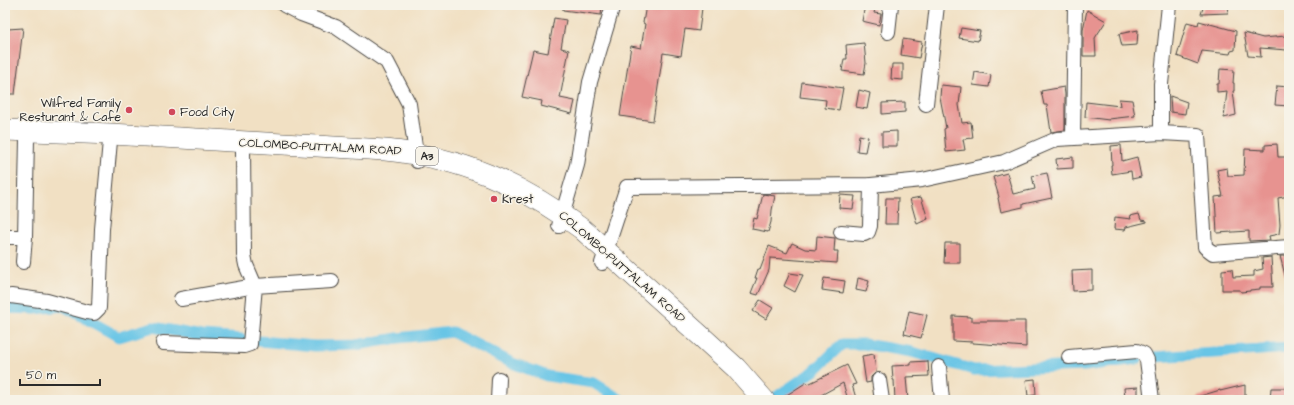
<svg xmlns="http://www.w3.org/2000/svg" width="1294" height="405" viewBox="0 0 1294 405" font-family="'Architects Daughter',sans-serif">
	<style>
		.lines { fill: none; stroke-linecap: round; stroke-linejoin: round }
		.canal { stroke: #68c5e6; stroke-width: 11 }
		.building { fill: #e79390 }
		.minor-casing { stroke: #494642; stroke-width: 16 }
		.highway-casing { stroke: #494642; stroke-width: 22 }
		.minor { stroke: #fff; stroke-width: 14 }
		.highway { stroke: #fff; stroke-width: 21 }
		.poi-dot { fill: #d1495b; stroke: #f7f3e8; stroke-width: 1.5 }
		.labels { text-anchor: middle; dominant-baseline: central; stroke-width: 3; stroke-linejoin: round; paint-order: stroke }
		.shield { fill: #f7f3e8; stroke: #686764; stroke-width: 1 }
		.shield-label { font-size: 11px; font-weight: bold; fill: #2b2b2b }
		.poi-label { font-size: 12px; fill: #2b2b2b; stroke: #f7f3e8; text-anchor: start }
		.street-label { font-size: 12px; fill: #2b2b2b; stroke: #f7f3e8 }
	</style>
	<rect width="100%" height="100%" fill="#f7f3e8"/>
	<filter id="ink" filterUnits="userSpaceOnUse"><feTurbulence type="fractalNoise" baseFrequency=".025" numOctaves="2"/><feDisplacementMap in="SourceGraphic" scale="8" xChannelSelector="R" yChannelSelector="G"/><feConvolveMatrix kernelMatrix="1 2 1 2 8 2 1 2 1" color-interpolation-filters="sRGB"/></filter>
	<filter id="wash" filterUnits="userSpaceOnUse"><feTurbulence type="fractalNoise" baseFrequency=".012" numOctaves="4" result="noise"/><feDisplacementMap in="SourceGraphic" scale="16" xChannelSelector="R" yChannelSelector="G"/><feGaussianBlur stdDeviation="0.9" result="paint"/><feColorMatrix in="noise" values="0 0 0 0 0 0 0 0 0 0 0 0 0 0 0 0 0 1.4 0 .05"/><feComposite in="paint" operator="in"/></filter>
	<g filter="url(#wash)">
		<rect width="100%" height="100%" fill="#f1e0c3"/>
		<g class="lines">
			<!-- canal -->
			<g class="canal">
				<path d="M5 308 35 309 63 306 119 337 153 327 202 336 242 339"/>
				<path d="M259 341 315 346 356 345 398 338 452 332 512 363 547 376 594 383 621 400"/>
				<path d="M1155 357 1289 348"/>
				<path d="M776 397 814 371 842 344H864L912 352 974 370 1085 366 1137 359"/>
			</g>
		</g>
		<g id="blocks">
			<!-- building -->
			<g class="building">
				<path d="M563 5H602L601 15 563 10Z"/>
				<path d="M646 5H677L702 8 699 31 685 29 681 56 663 53 653 121 620 116 631 46 641 48 645 24 643 23Z"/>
				<path d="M865 5H876L874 13 881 14 879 25 862 21Z"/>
				<path d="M1204 5H1229L1228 13 1201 14Z"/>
				<path d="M1087 10 1106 21 1095 38 1096 56H1083V30Z"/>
				<path d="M554 18 566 20 561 48 569 50 560 98 575 101 572 114 541 106 542 101 522 97 533 50 548 53Z"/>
				<path d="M1199 21 1236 31 1235 50 1231 51 1230 54 1202 51 1198 64 1177 56 1187 22 1198 25Z"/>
				<path d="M23 28 15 94H5V53L8 29Z"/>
				<path d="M961 28 980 31 978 41 959 38Z"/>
				<path d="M1138 30 1137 45 1122 46 1119 34Z"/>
				<path d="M1244 33 1263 38 1286 36 1287 50 1260 48 1261 57 1248 56Z"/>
				<path d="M903 39 922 42 919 58 901 55Z"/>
				<path d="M864 43 866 63 864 74 842 71 844 59H847L846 45Z"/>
				<path d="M892 64H903V80L891 79Z"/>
				<path d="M1220 69 1234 70 1233 83H1234V91H1233L1236 115 1224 118 1227 91 1217 92V84H1219Z"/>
				<path d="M975 72 991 75 989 87 973 85Z"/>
				<path d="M802 82 843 88 839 110 825 108 826 100 800 97Z"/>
				<path d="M941 85 961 87 959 105 962 123 971 122 973 138 963 139 965 150 946 152 944 129 946 128 940 97Z"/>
				<path d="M1277 86 1289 87V106L1275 105Z"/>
				<path d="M1064 87 1065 94V130L1051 132 1047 105H1044L1041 91Z"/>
				<path d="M859 90 870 93 867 109 856 107Z"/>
				<path d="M1170 96 1187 102 1185 114 1171 112Z"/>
				<path d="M1119 99 1132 100 1135 116 1109 119V120L1085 117 1086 102 1120 106Z"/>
				<path d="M905 102V112L882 114V103Z"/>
				<path d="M897 131V146H882V132Z"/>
				<path d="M859 135 868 137 865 152 857 151Z"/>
				<path d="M1277 144 1278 157H1289V196L1278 198 1280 225 1279 234 1269 236 1270 240 1249 241V231L1217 233 1215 197 1223 196 1217 170 1227 168 1228 176 1244 175 1245 149 1265 150V145Z"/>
				<path d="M1121 145 1122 161 1137 157 1141 177 1132 179 1131 171 1112 174 1111 165H1112L1111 146Z"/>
				<path d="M1073 157V168L1057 169 1056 159Z"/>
				<path d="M1007 173 1013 194 1035 189 1032 176 1047 173 1052 198 1023 204V207L1001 212 998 198 999 197 993 177Z"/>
				<path d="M763 194 775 196 772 210 771 222 768 232 752 229 754 218 757 219Z"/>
				<path d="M840 195 855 196 853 209 839 208Z"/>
				<path d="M921 197 928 219 917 224 910 199Z"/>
				<path d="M886 198H898L897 224H885Z"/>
				<path d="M1139 214 1141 220 1147 221V222L1126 227 1125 230 1114 229 1115 217 1131 219 1130 216Z"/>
				<path d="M817 236 835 238 834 251H838L837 263 770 258 769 270 758 295 751 293 757 278H755L758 269 760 270 769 246 787 253 792 243 805 249 816 250Z"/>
				<path d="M945 243H960V263H944Z"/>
				<path d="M1280 256H1289V279H1286Z"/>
				<path d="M1271 257 1273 287H1260V289L1250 290V291L1241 292 1240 290H1222V270L1232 269 1233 277 1254 276V271L1263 269 1262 258Z"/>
				<path d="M1092 270V290L1073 291 1072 271Z"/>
				<path d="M790 273 803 275 795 292 784 286Z"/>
				<path d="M824 278 845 281 843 293 822 290Z"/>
				<path d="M858 278 869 281 866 292 856 290Z"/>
				<path d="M760 300 773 308 766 319 753 311Z"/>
				<path d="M909 311 927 315 921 338 904 334Z"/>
				<path d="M953 316 971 317V321H1025V334H1026V347L973 343V342L953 341Z"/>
				<path d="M874 354 876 372 871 377V382L866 383 862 356Z"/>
				<path d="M928 361 929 376 906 377 908 400H895L894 380H893L892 366 911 365V362Z"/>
				<path d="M847 365 856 384 852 385 856 398 848 400 843 383 812 400H779L807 382 808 384Z"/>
				<path d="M1035 379 1036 395 1028 396 1026 380Z"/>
				<path d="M1245 385V400H1194L1197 398V397L1220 390V391Z"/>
				<path d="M1138 387V400H1125L1124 388Z"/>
				<path d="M1271 388H1289V400H1270Z"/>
			</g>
		</g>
	</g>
	<g filter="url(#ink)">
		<use href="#blocks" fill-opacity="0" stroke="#494642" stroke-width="1"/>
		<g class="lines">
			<!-- minor casing -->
			<g class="minor-casing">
				<g id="minor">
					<path d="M284 5 301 14 336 27 387 62 409 104 417 161"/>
					<path d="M888 32 891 5"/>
					<path d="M926 104 937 5"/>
					<path d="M1161 133V84L1169 5"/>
					<path d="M1073 138 1075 5"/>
					<path d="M559 226 577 165 590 82 613 5"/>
					<path d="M841 232 864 234 868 232 870 226 871 185"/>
					<path d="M5 237H25L27 139"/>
					<path d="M23 262 25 237"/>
					<path d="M602 263 627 187 871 185 922 180 1004 162 1057 139 1161 133 1198 135 1205 247 1213 253 1289 247"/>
					<path d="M11 296 47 301 87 312 94 313 99 308 102 229 110 141"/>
					<path d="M181 299 255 286 246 265 244 255 243 151"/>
					<path d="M163 343 244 346 250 344 255 286 332 281"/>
					<path d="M1069 357 1137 351 1144 354 1147 360 1152 400"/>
					<path d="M939 367 942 400"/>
					<path d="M879 380 882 400"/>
					<path d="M498 400 499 379"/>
				</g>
			</g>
			<!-- highway casing -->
			<g class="highway-casing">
				<path id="highway" d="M5 130 111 134 385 150C461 157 521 184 582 229L702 337 736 368 764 400"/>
			</g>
			<!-- minor -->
			<use href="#minor" class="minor"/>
			<!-- highway -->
			<use href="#highway" class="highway"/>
		</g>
	</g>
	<!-- markers -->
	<g class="poi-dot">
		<circle cx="129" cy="110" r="4"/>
		<circle cx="172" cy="112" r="4"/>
		<circle cx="494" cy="199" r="4"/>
	</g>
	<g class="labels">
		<!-- shield labels -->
		<rect class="shield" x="416" y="147" width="22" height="18" rx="3"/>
		<g class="shield-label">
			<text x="427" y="156">A3</text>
		</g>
		<!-- poi labels -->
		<g class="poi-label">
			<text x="121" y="103" text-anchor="end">Wilfred Family<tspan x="121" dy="14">Resturant &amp; Cafe</tspan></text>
			<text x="180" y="112">Food City</text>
			<text x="502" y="199">Krest</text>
		</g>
		<!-- street labels -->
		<g class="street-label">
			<text transform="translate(320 147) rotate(3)">COLOMBO-PUTTALAM ROAD</text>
			<text transform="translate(622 267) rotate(41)">COLOMBO-PUTTALAM ROAD</text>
		</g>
	</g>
	<!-- margin -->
	<rect width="1294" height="405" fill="none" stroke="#f7f3e8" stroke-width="20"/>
	<!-- scale -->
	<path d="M20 379v6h80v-6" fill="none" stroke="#2b2b2b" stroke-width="2"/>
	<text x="26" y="379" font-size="12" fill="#2b2b2b" stroke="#f7f3e8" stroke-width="3" paint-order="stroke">50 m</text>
</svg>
